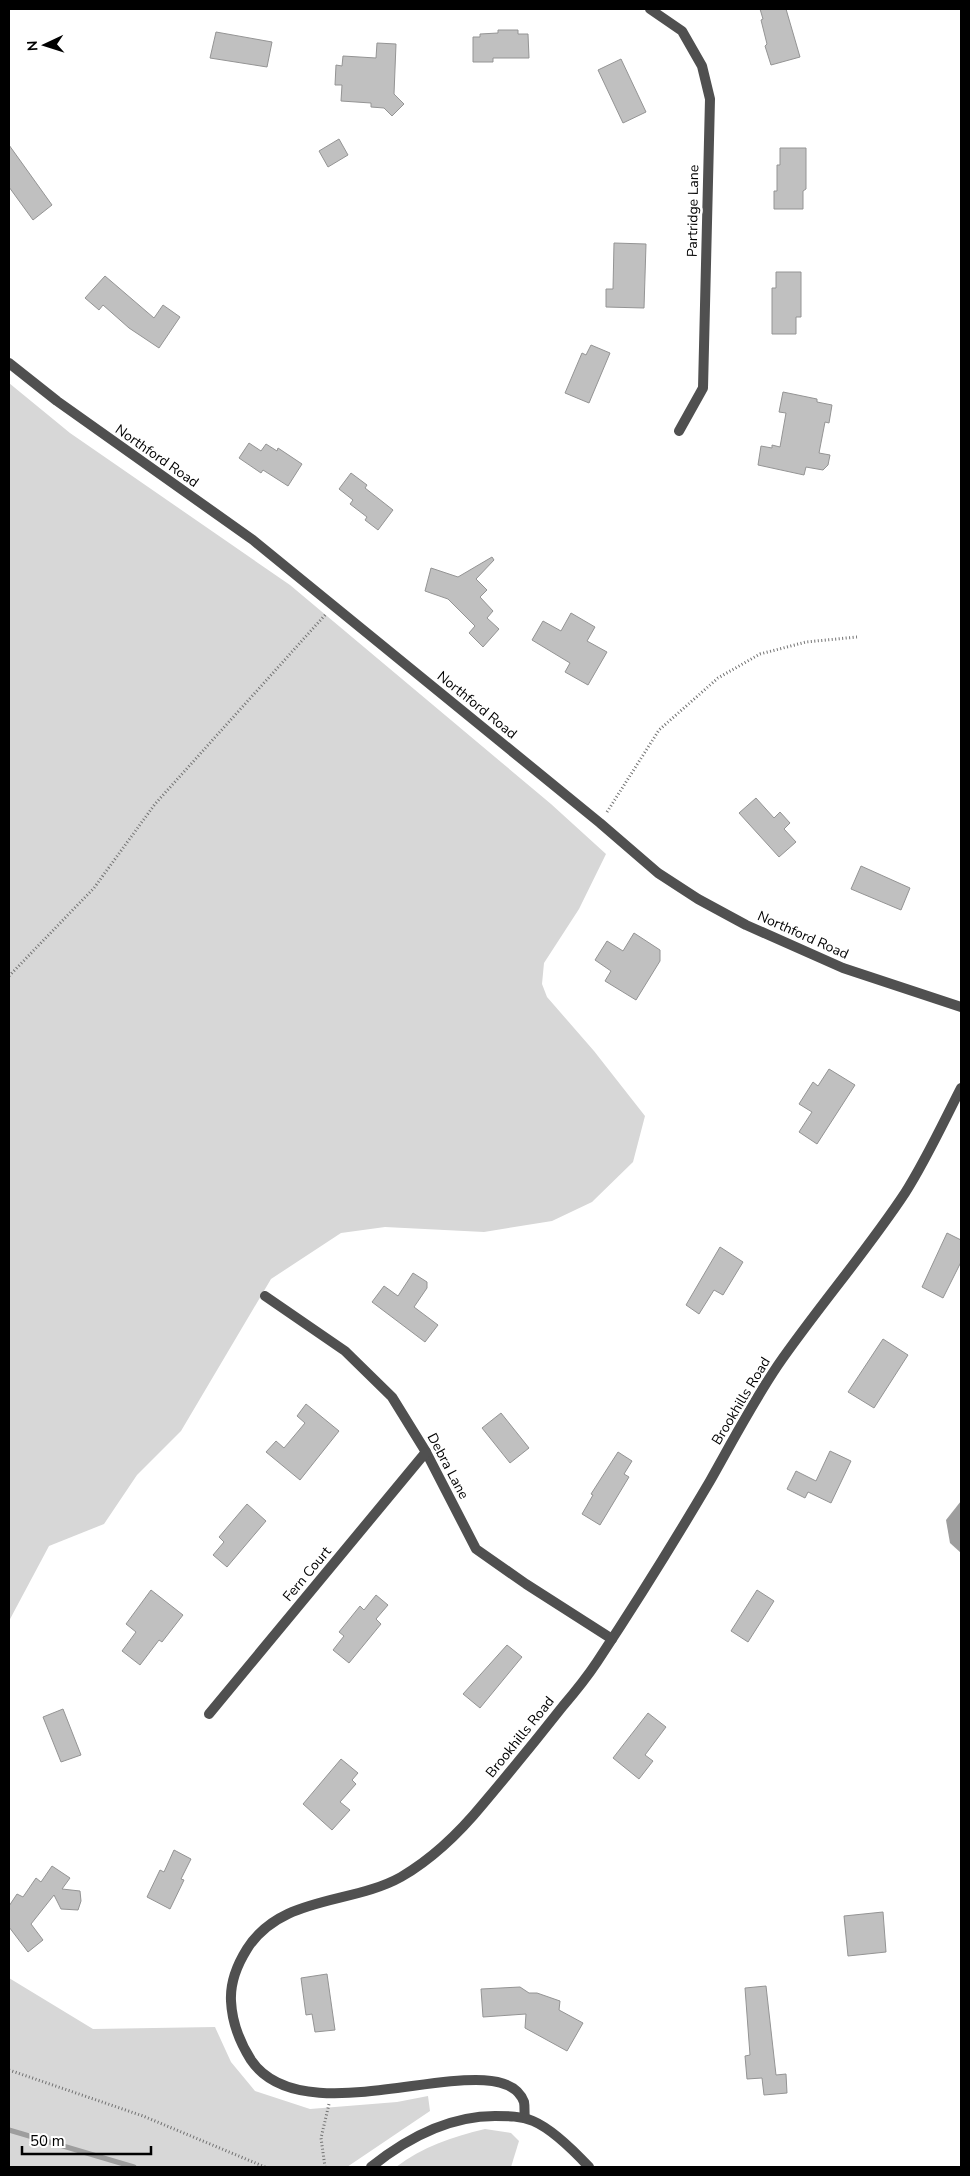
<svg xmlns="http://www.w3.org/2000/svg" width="970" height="2176" viewBox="0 0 970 2176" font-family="'Nunito Sans',sans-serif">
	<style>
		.green { fill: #d7d7d7 }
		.water { fill: #9e9e9e }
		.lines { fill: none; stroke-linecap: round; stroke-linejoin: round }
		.stream { stroke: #9e9e9e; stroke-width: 5 }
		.building { fill: #c0c0c0; stroke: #949494 }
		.path { stroke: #727272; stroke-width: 3; stroke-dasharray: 1 2.5; stroke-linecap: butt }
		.minor { stroke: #505050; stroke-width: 10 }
		.tertiary { stroke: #505050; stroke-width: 10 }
		.labels { text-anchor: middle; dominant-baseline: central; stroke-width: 5; stroke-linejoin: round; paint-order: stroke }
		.street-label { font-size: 14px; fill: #000; stroke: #fff }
	</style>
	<rect width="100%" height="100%" fill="#fff"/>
	<!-- green -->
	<g class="green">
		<path d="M9 383 70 433 290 585 551 804 606 854 579 909 544 963 542 984 547 997 594 1051 645 1116 633 1162 592 1202 552 1221 484 1232 385 1227 341 1233 271 1279 181 1431 137 1475 104 1524 49 1546 9 1621Z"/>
		<path d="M9 1978 93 2029 215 2027 231 2062 255 2091 310 2109 397 2102 428 2096 430 2111 347 2167H9Z"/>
		<path d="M485 2129 511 2133 519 2141 511 2167H396C422 2147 452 2137 485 2129Z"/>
	</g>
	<!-- water -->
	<path class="water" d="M961 1501V1553L950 1543 946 1520Z"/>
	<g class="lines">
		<!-- stream -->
		<path class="stream" d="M9 2130 134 2167"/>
	</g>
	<!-- building -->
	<g class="building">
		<path d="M760 9H786L800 57 771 65 765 46 767 44 761 20 763 19Z"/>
		<path d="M498 30H518V34H528L529 58H493V62H473V37H480V34L498 33Z"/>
		<path d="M216 32 272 42 267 67 210 58Z"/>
		<path d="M377 43 396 44 394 94 404 104 392 116 384 108 371 107V103L341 101 342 85H335L336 65 342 66 343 56 376 58Z"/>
		<path d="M621 59 646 112 623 123 598 70Z"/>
		<path d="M339 139 348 155 328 167 319 151Z"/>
		<path d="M9 145 52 205 33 220 9 187Z"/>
		<path d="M780 148H806V189L803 191V209H774V191H777V165H780Z"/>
		<path d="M614 243 646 244 644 308 606 307V289H613Z"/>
		<path d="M776 272H801V317H796V334H772V288H776Z"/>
		<path d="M105 276 154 318 163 305 180 317 159 348 129 328 103 305 99 310 85 298Z"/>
		<path d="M591 345 610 353 589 403 565 393 582 353 586 355Z"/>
		<path d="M783 392 817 399V402L832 405 829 423 825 422 819 453 830 455 828 465 823 470 806 467 804 475 758 465 761 446 772 448V445L780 447 786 413 779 412Z"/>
		<path d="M249 443 261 451 266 444 277 451 278 448 302 464 288 486 263 470 261 473 239 458Z"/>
		<path d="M351 473 367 485 365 488 393 510 378 530 365 520 367 517 350 504 353 500 339 489Z"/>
		<path d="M492 557 494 560 476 579 487 590 480 597 493 611 487 618 499 629 483 647 469 633 475 626 448 599 425 591 431 568 458 577Z"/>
		<path d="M571 613 595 627 587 641 607 652 588 685 565 672 570 663 532 640 543 621 561 631Z"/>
		<path d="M756 798 774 818 780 812 790 823 784 829 796 842 779 857 739 813Z"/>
		<path d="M861 866 910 888 901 910 851 889Z"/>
		<path d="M634 933 660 950V961L636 1000 605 981 611 971 595 960 607 941 623 951Z"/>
		<path d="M829 1069 855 1085 817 1144 799 1132 812 1112 799 1104 813 1082 818 1086Z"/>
		<path d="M947 1233 961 1240V1262L943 1298 922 1287Z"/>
		<path d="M720 1247 743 1262 723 1295 714 1290 699 1314 686 1305Z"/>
		<path d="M413 1273 427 1282V1288L414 1307 438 1325 425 1342 372 1302 384 1286 398 1296Z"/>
		<path d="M883 1339 908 1355 874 1408 848 1392Z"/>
		<path d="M306 1404 339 1431 300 1480 266 1452 276 1441 284 1448 305 1423 297 1416Z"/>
		<path d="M501 1413 529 1448 510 1463 482 1428Z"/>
		<path d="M830 1451 851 1461 831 1503 808 1492 805 1498 787 1489 796 1471 816 1481Z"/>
		<path d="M618 1452 632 1461 624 1474 629 1477 600 1525 582 1514 593 1495 591 1494Z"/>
		<path d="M247 1504 266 1521 227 1567 213 1555 224 1542 219 1537Z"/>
		<path d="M151 1590 183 1615 162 1642 159 1640 140 1665 122 1651 136 1632 126 1624Z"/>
		<path d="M757 1590 774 1601 748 1642 731 1631Z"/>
		<path d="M376 1595 388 1605 376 1619 381 1624 349 1663 333 1650 344 1636 339 1632 360 1606 364 1610Z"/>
		<path d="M507 1645 522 1657 480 1708 463 1694Z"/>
		<path d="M63 1709 81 1755 61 1762 43 1717Z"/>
		<path d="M648 1713 666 1727 645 1755 653 1761 639 1779 613 1758Z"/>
		<path d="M341 1759 358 1773 352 1780 356 1784 340 1802 350 1810 332 1830 303 1804Z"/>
		<path d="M174 1850 191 1859 181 1879 184 1880 170 1909 147 1897 160 1870 164 1872Z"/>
		<path d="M52 1866 70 1878 62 1889 80 1891 81 1901 78 1910 61 1909 54 1895 31 1924 43 1940 28 1952 9 1927V1906L17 1894 23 1897 36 1878 41 1882Z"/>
		<path d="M883 1912 886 1952 848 1956 844 1916Z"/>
		<path d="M327 1974 335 2030 315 2032 312 2014 306 2015 301 1978Z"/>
		<path d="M766 1986 776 2075 786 2074 787 2093 764 2095 762 2078 747 2079 745 2056 750 2055 745 1988Z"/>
		<path d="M520 1987 529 1993H537L560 2001 559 2010 583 2023 567 2051 525 2028 526 2014 483 2017 481 1989Z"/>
	</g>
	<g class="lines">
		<!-- path -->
		<g class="path">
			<path d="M607 812 659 730 718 678 760 654 806 642 857 637"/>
			<path d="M9 976 94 888 155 804 326 614"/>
			<path d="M9 2070 143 2116 265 2167"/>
			<path d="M325 2167 321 2138 329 2104"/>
		</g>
		<!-- minor -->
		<g class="minor">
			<path d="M650 9 682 31 702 66 710 99 703 388 679 431"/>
			<path d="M265 1296 345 1351 392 1397 426 1452 476 1549 526 1584 612 1639"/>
			<path d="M209 1714 426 1452"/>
			<path d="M525 2118C524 2113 525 2107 524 2102 501 2038 306 2142 251 2060 239 2041 232 2023 231 2001 230 1982 237 1965 247 1949 281 1895 351 1905 401 1877 432 1859 460 1832 483 1804 510 1772 537 1739 563 1706 575 1692 587 1677 597 1662 636 1603 674 1542 710 1481 732 1442 753 1402 778 1365 819 1306 866 1252 905 1193 926 1160 943 1123 961 1088"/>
			<path d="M371 2167C407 2138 448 2116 495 2116 508 2116 521 2116 533 2121 552 2129 575 2152 589 2167"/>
		</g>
		<!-- tertiary -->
		<path class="tertiary" d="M9 363 57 401 253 540 600 823 658 873 698 899 746 925 843 968 961 1007"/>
	</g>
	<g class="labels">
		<!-- street labels -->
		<g class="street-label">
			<text transform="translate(693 211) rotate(-89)">Partridge Lane</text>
			<text transform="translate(157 456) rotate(35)">Northford Road</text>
			<text transform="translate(477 705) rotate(39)">Northford Road</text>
			<text transform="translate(803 935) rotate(24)">Northford Road</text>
			<text transform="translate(741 1401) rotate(-59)">Brookhills Road</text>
			<text transform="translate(448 1466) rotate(62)">Debra Lane</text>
			<text transform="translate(307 1574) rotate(-50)">Fern Court</text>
			<text transform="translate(520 1737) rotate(-51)">Brookhills Road</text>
		</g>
	</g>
	<!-- border -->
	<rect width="970" height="2176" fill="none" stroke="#000000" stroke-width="20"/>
	<!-- north arrow -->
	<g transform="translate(45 45) rotate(266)" stroke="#ffffff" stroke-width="4" paint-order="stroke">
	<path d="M0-4L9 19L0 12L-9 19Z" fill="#000000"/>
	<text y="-8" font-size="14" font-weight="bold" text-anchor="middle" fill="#000000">N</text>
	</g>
	<!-- scale -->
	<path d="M22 2146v8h129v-8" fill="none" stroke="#000000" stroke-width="2.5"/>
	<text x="30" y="2146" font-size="15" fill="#000000" stroke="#ffffff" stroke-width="4" paint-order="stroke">50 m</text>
</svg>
